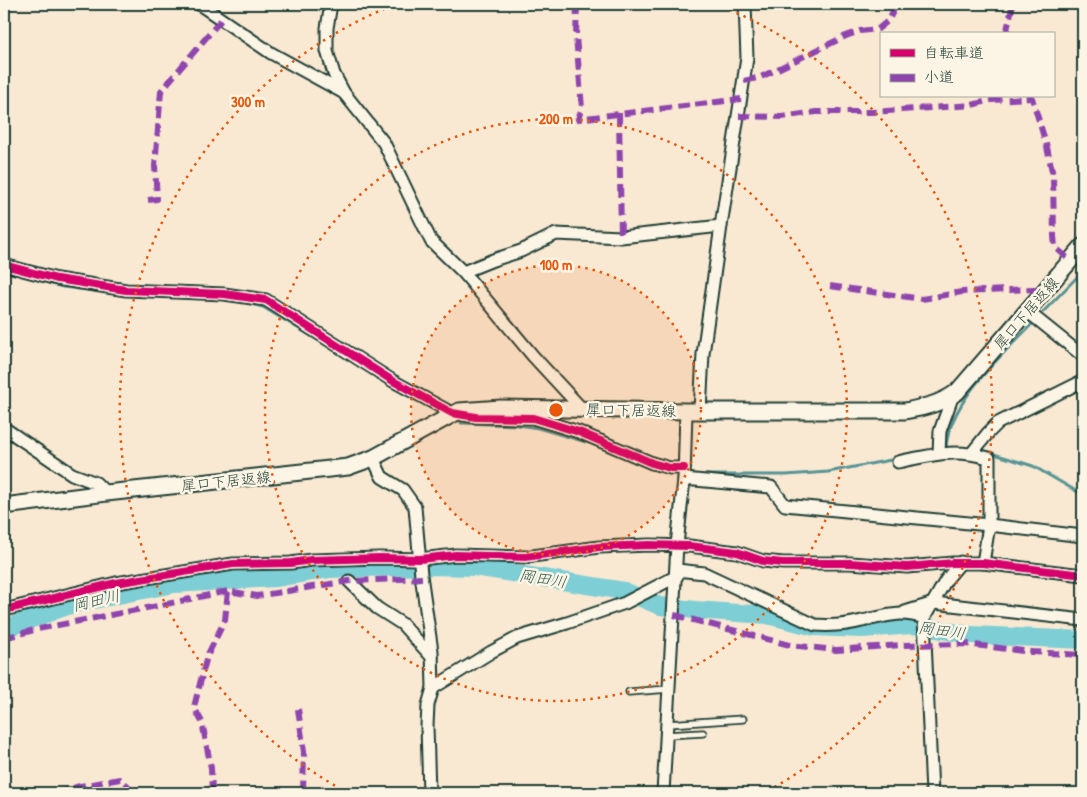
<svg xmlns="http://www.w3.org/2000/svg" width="1087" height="797" viewBox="0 0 1087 797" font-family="'Patrick Hand','Klee One',sans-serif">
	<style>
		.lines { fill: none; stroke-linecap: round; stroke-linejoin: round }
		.stream { stroke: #579495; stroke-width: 3 }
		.river { stroke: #7dced5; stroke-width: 18 }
		.lane-casing { stroke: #1f3d34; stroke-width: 9 }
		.street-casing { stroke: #1f3d34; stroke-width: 15 }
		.secondary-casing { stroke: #1f3d34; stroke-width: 19 }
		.lane { stroke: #fcf5e5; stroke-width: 5.5 }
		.street { stroke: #fcf5e5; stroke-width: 11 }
		.secondary { stroke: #fcf5e5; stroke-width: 15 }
		.quiet { stroke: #8e44ad; stroke-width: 6; stroke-dasharray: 12 6; stroke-linecap: butt }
		.cycleway-casing { stroke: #fcf5e5; stroke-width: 11 }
		.cycleway { stroke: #d6006c; stroke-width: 8 }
		.ring { fill: none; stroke: #e8590c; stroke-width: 2.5; stroke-dasharray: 2.5 5 }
		.labels { text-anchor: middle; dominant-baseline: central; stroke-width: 5; stroke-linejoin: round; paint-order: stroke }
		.street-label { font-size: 15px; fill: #1f3d34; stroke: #fcf5e5 }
		.water-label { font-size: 16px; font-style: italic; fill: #325a54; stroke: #fcf5e5 }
		.centre { fill: #e8590c; stroke: #fcf5e5; stroke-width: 2.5 }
		.ring-label { font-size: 15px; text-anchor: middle; font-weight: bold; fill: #e8590c; stroke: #fcf5e5; stroke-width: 5; stroke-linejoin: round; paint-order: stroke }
	</style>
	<rect width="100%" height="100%" fill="#fae9d2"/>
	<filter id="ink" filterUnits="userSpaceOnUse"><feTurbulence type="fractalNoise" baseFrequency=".02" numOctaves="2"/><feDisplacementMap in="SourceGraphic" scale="10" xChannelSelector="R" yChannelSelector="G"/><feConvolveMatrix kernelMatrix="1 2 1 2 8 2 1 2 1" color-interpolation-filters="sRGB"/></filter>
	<g filter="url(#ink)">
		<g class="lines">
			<!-- stream -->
			<g class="stream">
				<path d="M21 275 63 287 88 290"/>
				<path d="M246 303 263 307 341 354"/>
				<path d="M1043 312 1083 271"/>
				<path d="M461 423 518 425 538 428 593 444"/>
				<path d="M946 448C949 402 1001 356 1032 324"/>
				<path d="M978 449 1033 466 1083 495"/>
				<path d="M696 475H786L828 472 896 459"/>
			</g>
			<!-- river -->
			<path class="river" d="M4 629 73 604 174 584 275 578 329 569 428 566 475 567 624 591 660 606 695 610 767 615 815 627 862 629 912 625 971 635 1083 640"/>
			<!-- lane casing -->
			<g class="lane-casing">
				<g id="lane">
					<path d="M629 692 669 689"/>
					<path d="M668 724 743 719"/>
					<path d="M667 735 703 733"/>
				</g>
			</g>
			<!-- street casing -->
			<g class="street-casing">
				<g id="street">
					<path d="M199 4 271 53 344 93"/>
					<path d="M331 4 327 28V51L334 74 344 93 384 143 431 241 463 272 533 356 582 409"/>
					<path d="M4 265 57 279 126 290 224 294 266 300 393 381 452 413 476 417 533 418 579 432 652 463 670 468H684"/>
					<path d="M463 272 493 260 521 251 556 234 621 237 721 226"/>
					<path d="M1027 311 1083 356"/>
					<path d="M700 411 703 354 721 226 747 58 745 4"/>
					<path d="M4 428 72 474 96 483 106 493"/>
					<path d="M939 453 940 431 953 395"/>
					<path d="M972 453 988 433 998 423 1083 381"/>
					<path d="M373 458 382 477 403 490 415 507 421 575 432 651 433 688 428 705 427 726 429 793"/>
					<path d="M898 462C933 455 953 448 989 458V525L983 563"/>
					<path d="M684 479 771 487 785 505 989 525 1083 536"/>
					<path d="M677 570 704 573 815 625C830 626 847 625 862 621 886 616 900 610 924 618"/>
					<path d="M349 581 377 608 402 624 432 657"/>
					<path d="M4 610 116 583 233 564 291 563 311 560 380 558 420 559 456 555 525 557 599 547 649 545 689 546 737 552 763 561 783 563H850L907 567 953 563H983L1083 575"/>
					<path d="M905 612 934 603 1083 620"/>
					<path d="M433 688 491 652 517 638 567 623 625 603 677 576"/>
					<path d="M663 793 677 545 684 479 686 411"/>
					<path d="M932 793 924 618 946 580 961 562"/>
				</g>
			</g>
			<!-- secondary casing -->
			<g class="secondary-casing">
				<path id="secondary" d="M4 506 106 493 348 467 373 458 459 411 501 408 686 411H905C925 407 940 404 957 392L1083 246"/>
			</g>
			<!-- lane -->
			<use href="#lane" class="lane"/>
			<!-- street -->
			<use href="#street" class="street"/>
			<!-- secondary -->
			<use href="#secondary" class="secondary"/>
			<!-- quiet -->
			<g class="quiet">
				<path d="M577 4 576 36 582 108 578 119 741 99"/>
				<path d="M1006 34 1013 4"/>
				<path d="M744 81 761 77 846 36 860 31 878 29 889 20 896 4"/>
				<path d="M619 113 621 237"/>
				<path d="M739 116 782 117 816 112H872L972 105 991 100 1032 98 1047 147 1053 176 1054 236 1055 247 1071 261"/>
				<path d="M148 200 157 199 155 166 161 91 221 20"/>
				<path d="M830 286 922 299 962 292 1033 289 1044 291"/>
				<path d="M674 615 790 645 836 650 901 645 966 644 1032 652 1083 655"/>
				<path d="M4 638 38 629 157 606 228 591 257 596 349 581 422 578"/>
				<path d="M298 709 304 752 303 793"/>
				<path d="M56 793 80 786 120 779 128 786 129 793"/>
				<path d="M212 793 211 768 202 722 194 707 207 656 225 620 228 591"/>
			</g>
			<!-- cycleway casing -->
			<g class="cycleway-casing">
				<g id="cycleway">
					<path d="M4 265 57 279 126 290 224 294 266 300 393 381 452 413 476 417 533 418 579 432 652 463 670 468H684"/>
					<path d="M4 610 116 583 233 564 291 563 311 560 380 558 420 559 456 555 525 557 599 547 649 545 689 546 737 552 763 561 783 563H850L907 567 953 563H983L1083 575"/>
				</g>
			</g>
			<!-- cycleway -->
			<use href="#cycleway" class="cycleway"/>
		</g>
	</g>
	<!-- distance rings -->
	<circle cx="556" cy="410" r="145" fill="#e8590c" fill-opacity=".12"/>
	<g class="ring">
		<circle cx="556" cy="410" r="145"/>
		<circle cx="556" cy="410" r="291"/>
		<path d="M348 793A436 436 0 0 1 396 4M716 4A436 436 0 0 1 764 793"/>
	</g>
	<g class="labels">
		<!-- street labels -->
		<g class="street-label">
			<text transform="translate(1026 313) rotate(-49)">犀口下居返線</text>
			<text transform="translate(631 410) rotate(1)">犀口下居返線</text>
			<text transform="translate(226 481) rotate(-6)">犀口下居返線</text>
		</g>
		<!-- water labels -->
		<g class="water-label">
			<text transform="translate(543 578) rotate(9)">岡田川</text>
			<text transform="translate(96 600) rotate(-13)">岡田川</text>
			<text transform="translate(942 630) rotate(8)">岡田川</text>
		</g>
	</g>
	<circle cx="556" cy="410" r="8" class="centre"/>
	<g class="ring-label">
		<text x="248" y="107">300 m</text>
		<text x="556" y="124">200 m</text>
		<text x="556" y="270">100 m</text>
	</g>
	<!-- margin -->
	<rect width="1087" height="797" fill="none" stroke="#fcf5e5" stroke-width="20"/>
	<rect x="10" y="10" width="1067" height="777" fill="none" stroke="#1f3d34" stroke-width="2" filter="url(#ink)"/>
	<!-- legend -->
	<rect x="880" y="32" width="175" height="65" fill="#fcf5e5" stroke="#a4ab9e"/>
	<rect x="890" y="49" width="25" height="8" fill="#d6006c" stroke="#a4ab9e"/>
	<text x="924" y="58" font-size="15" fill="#1f3d34">自転車道</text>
	<rect x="890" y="74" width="25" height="8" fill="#8e44ad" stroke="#a4ab9e"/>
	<text x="924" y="82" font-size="15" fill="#1f3d34">小道</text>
</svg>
